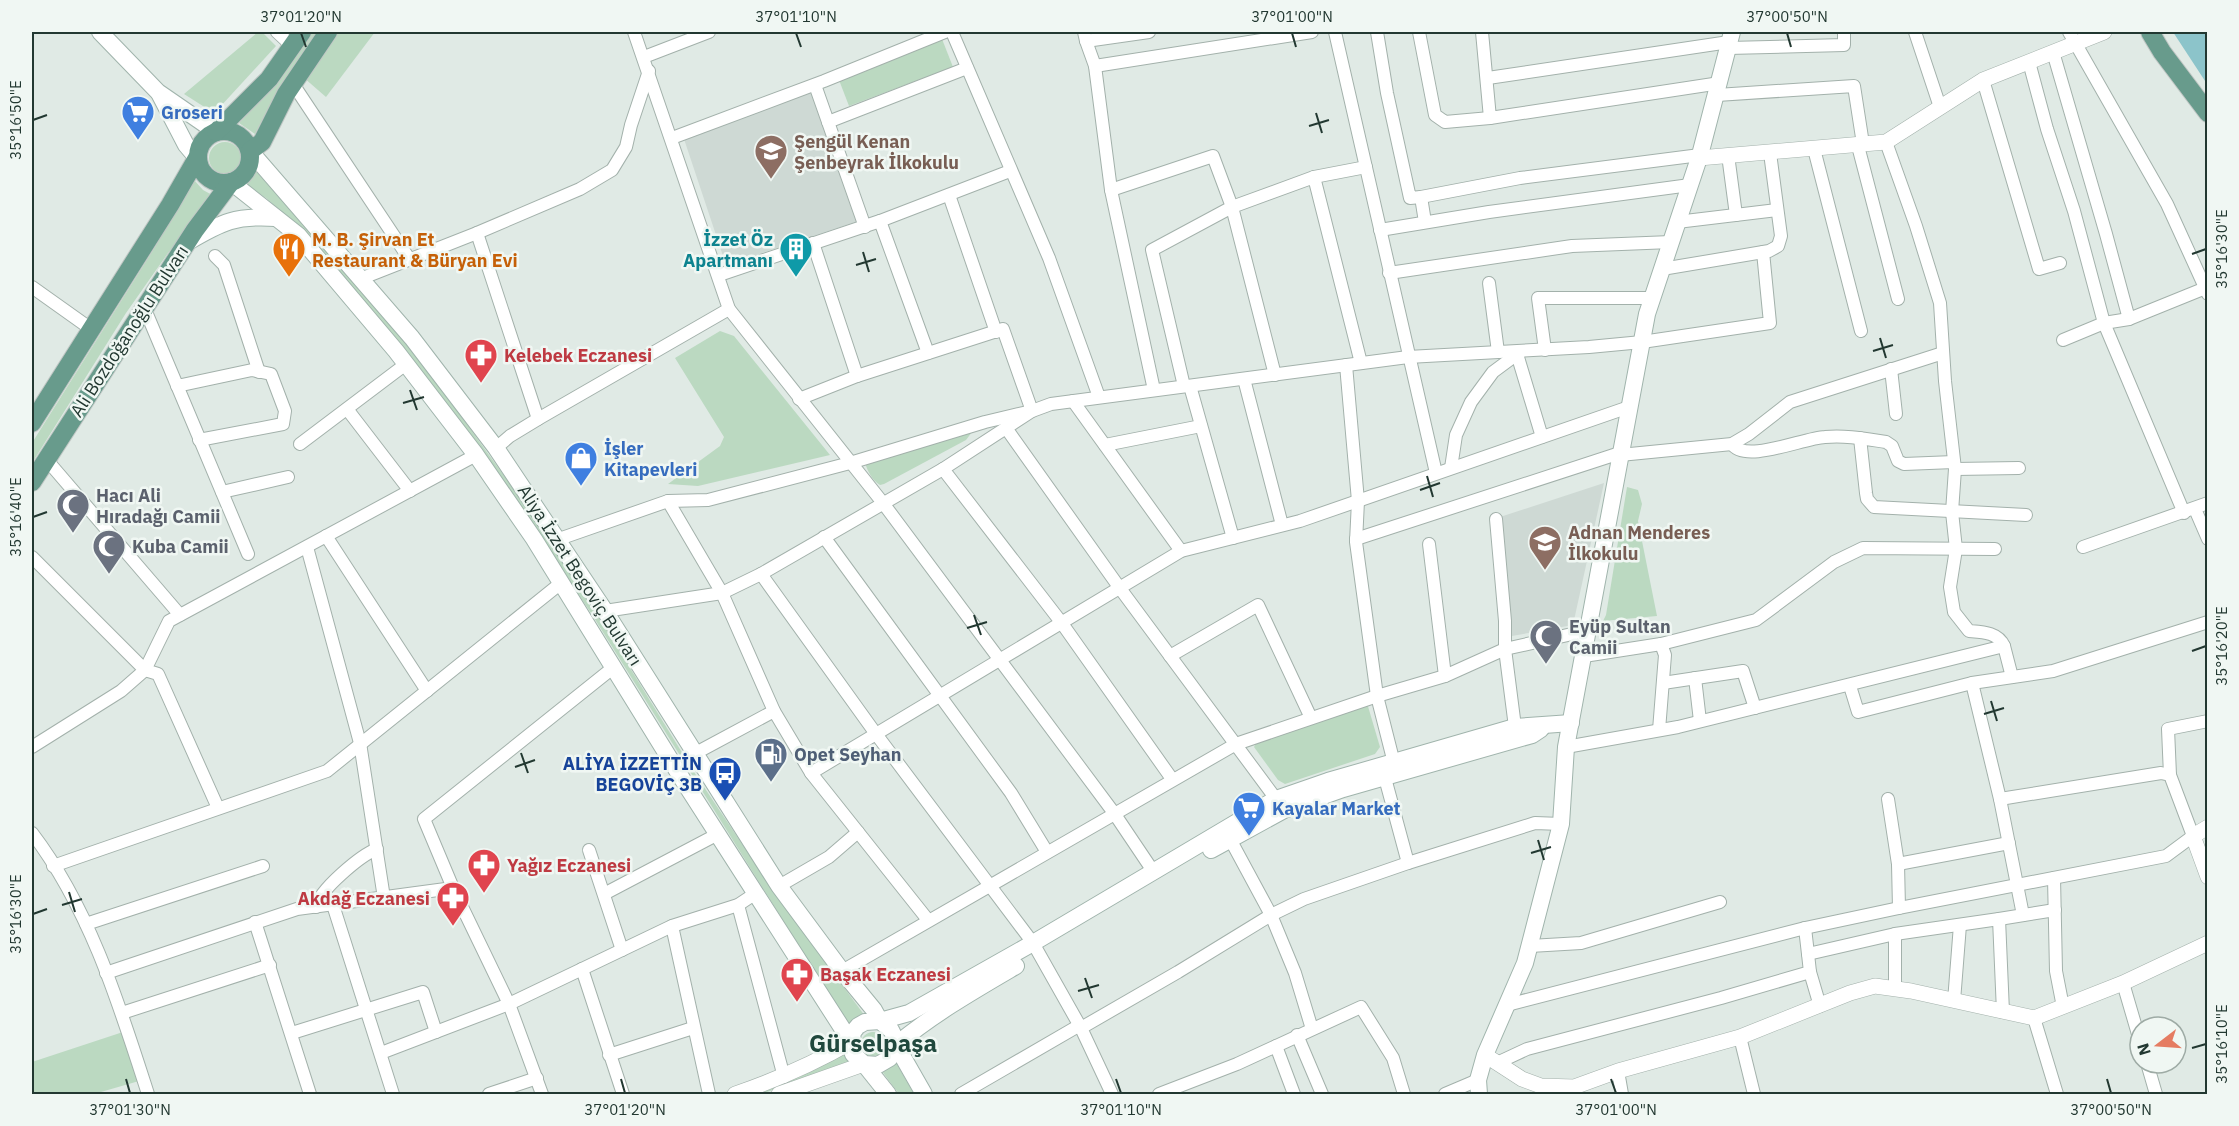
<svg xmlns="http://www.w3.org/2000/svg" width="2239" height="1126" viewBox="0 0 2239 1126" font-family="'IBM Plex Sans',sans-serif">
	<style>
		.built { fill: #ced9d4 }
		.green { fill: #bbd9c1 }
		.water { fill: #8cc4ca }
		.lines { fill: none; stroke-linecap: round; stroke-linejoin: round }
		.minor-casing { stroke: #a3b1ab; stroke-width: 14 }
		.tertiary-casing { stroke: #a3b1ab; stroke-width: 16 }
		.secondary-casing { stroke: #a0b4ac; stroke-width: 18 }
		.primary-casing { stroke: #c1c7c5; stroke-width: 20 }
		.minor { stroke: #fff; stroke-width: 12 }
		.tertiary { stroke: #fff; stroke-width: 15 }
		.secondary { stroke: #fff; stroke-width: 16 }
		.primary { stroke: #689b8c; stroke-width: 18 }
		.ticks { fill: none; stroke: #223831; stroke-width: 2 }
		.labels { text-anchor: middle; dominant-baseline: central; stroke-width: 5; stroke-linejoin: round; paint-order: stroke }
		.shop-label { font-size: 18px; font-weight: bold; fill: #366cbe; stroke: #f0f7f3; text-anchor: start }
		.education-label { font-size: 18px; font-weight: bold; fill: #785e54; stroke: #f0f7f3; text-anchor: start }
		.food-label { font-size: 18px; font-weight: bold; fill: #c56008; stroke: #f0f7f3; text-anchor: start }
		.culture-label { font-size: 18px; font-weight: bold; fill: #0d838f; stroke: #f0f7f3; text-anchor: end }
		.street-label { font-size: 18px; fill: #223831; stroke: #f0f7f3 }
		.health-label { font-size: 18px; font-weight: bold; fill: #be3a42; stroke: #f0f7f3; text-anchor: start }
		.worship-label { font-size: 18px; font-weight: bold; fill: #5b616d; stroke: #f0f7f3; text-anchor: start }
		.service-label { font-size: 18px; font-weight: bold; fill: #4e5e75; stroke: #f0f7f3; text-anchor: start }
		.transit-label { font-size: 18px; font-weight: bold; fill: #164399; stroke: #f0f7f3; text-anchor: end }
		.district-label { font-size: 24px; font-weight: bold; fill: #20483d; stroke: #f0f7f3 }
		.neatline { fill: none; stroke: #223831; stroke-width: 2 }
		.ticks-label { font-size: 15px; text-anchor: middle; fill: #223831 }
	</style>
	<rect width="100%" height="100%" fill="#e0eae5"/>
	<!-- built -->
	<g class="built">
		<path d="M812 89 858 221 726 265 684 139Z"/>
		<path d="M1604 483 1573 625 1512 636 1500 517Z"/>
	</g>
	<!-- green -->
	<g class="green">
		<path d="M258 32H262L276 46 220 107 206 108 184 94Z"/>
		<path d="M310 32H317L275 96 255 134 239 123 268 92Z"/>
		<path d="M335 32H375L326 97 303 77Z"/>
		<path d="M942 39 953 67 849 106 839 80Z"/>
		<circle cx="225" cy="158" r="16"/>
		<path d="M254 169 339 263 430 373 507 480 595 611 694 772 778 898 865 1016 849 1026 591 613 503 483 299 228 266 198 245 184Z"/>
		<path d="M194 180 203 190 214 196 168 253 126 313 32 463V443L155 247Z"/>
		<path d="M720 331 734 336 830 455 698 486 668 484 720 446 724 437 675 358Z"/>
		<path d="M972 432 966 440 884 484 880 485C872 480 868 472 865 463Z"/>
		<path d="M1627 487 1638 490 1642 504 1638 521 1657 616 1603 621 1606 615Z"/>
		<path d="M1367 703 1380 747 1375 754 1285 784 1278 780 1254 747 1257 741Z"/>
		<path d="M123 1032 139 1081 94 1094H32V1062Z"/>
		<circle cx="873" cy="1044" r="12"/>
		<path d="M844 1052 851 1062 761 1094H754L800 1077Z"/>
		<path d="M894 1059 914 1094H899L881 1070Z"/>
	</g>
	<!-- water -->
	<path class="water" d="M2173 32H2207V84Z"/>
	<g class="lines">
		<!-- minor casing -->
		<g class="minor-casing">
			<g id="minor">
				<path d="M277 32 292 46"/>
				<path d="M634 32 729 309 883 503 1114 813 1153 871"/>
				<path d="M952 32 1049 258 1099 397"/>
				<path d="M1084 32 1086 41 1149 32"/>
				<path d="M1335 32 1436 473"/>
				<path d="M1377 32 1387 93 1410 198 1421 197"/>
				<path d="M1419 32 1435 115 1445 122 1490 118"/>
				<path d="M1482 32 1490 118 1720 83"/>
				<path d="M1915 32 1940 107"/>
				<path d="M2069 32 2167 204 2208 294"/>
				<path d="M1086 41 1095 66 1111 190 1154 390"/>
				<path d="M1728 48 1844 45V32"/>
				<path d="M2053 52 2106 234 2129 319"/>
				<path d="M644 57 709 32"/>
				<path d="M2029 62 2047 129 2074 211 2104 323 2184 513"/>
				<path d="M1095 66 1312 32"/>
				<path d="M1488 78 1729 42"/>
				<path d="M1983 80 2039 269 2060 263"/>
				<path d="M293 84 410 260"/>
				<path d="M815 85 865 227"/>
				<path d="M1717 95 1854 86 1863 144"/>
				<path d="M828 122 967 68"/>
				<path d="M672 138 824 81 945 32"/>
				<path d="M1886 142 1916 226 1940 303 1945 381 1955 469 1952 512 1956 549 1950 587 1954 612 1969 631C1982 632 1998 632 2004 646"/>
				<path d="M1858 146 1898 299"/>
				<path d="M1814 149 1861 331"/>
				<path d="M1728 155 1736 215"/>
				<path d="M1314 177 1366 167"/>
				<path d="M1111 190 1213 156 1232 207 1152 250 1184 386"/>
				<path d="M949 195 996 332"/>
				<path d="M880 221 1010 171"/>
				<path d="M1425 222 1421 197 1520 178 1700 155"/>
				<path d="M1677 222 1777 210"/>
				<path d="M1380 230 1489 212 1690 185"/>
				<path d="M477 233 538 419"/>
				<path d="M215 256 224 265 259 372"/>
				<path d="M1662 269 1769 251 1778 246 1781 236 1770 153"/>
				<path d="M1389 273 1572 246 1671 242"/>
				<path d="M719 275 880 221 928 353"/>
				<path d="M360 279 477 233 580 189 612 170 626 147 631 125 649 71"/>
				<path d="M1489 283 1498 352"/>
				<path d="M32 287 91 329"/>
				<path d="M144 307 248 554"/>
				<path d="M2063 340 2104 323 2129 319 2208 287"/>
				<path d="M1545 350 1538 298H1652"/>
				<path d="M1517 354 1542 437"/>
				<path d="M1346 365 1358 501 1356 542 1377 696 1395 767"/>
				<path d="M1891 369 1896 414"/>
				<path d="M1275 375 1232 207 1314 177 1361 363"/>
				<path d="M1244 379 1282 525"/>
				<path d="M177 386 252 370 271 374 285 411 283 424 199 440"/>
				<path d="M1190 386 1233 538"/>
				<path d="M799 399 857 376"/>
				<path d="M1073 401 1181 551"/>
				<path d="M347 409 410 491"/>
				<path d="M1006 428 1119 587 1276 799"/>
				<path d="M1860 438 1866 493 1867 499 1874 507 2026 515"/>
				<path d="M300 444 406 364"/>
				<path d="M1732 444C1745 464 1803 438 1825 437 1846 435 1866 439 1886 442L1892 446 1898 461 1904 464 1954 462"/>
				<path d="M1105 445 1201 426"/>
				<path d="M496 448 510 436 538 419 729 309"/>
				<path d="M1620 455 1732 444 1749 434 1790 402 1943 353"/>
				<path d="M46 459 180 615"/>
				<path d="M1451 468 1456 435 1471 402 1493 372 1520 352"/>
				<path d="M943 469 1061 622 1172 779"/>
				<path d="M1955 469 2019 468"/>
				<path d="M222 492 288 477"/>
				<path d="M668 501 722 593 774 711 811 773 928 920"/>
				<path d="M2195 509 2208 539"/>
				<path d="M1496 519 1505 621V649L1515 727"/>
				<path d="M326 536 427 691"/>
				<path d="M824 537 1011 793 1047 852"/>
				<path d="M559 539 668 501 708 500 850 463 985 422 1032 411 1003 329 857 376 813 243"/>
				<path d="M1356 539 1620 453"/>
				<path d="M1429 544 1445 676"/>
				<path d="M307 547 360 743 384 898"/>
				<path d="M2083 547 2208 503"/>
				<path d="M32 557 145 670 158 674 218 808"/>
				<path d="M761 574 876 734 1033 943 1081 1028 1112 1094"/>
				<path d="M605 611 722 593 761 574 943 469 1032 411 1051 404 1408 357 1589 347 1642 342 1770 323 1763 252"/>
				<path d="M1170 656 1258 605 1311 718"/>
				<path d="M1584 656 1661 644 1756 620 1834 562 1863 548 1995 549"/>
				<path d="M1695 678 1700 721"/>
				<path d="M1663 683 1743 671 1755 708"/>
				<path d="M1972 683 2000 799 2023 915"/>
				<path d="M1850 686 1858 712 1972 683 2053 671 2208 622"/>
				<path d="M1659 730 1665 655 1661 644"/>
				<path d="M32 747 121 691 145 670 169 621 476 455"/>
				<path d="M1566 747 1678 727 2004 646 2012 677"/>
				<path d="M694 754 774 711"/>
				<path d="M811 773 1181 551 1300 521 1629 407"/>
				<path d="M2170 775 2168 729 2208 721"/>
				<path d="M1385 778 1408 863"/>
				<path d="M1888 799 1898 864 1899 908"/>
				<path d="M32 833C90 909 119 1004 148 1094"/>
				<path d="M1230 839 1271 915 1295 973 1312 1029"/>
				<path d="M589 850 622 950"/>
				<path d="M1898 864 2009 843"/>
				<path d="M53 866 327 771 561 583"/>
				<path d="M2054 878 2056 971 2063 1007"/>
				<path d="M779 886 829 857 858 832"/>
				<path d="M604 894 718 834"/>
				<path d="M333 905 393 1094"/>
				<path d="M738 905 784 1077"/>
				<path d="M316 907C319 890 361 855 377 849"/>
				<path d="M1999 919 2055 910"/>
				<path d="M255 922 310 1094"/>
				<path d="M86 924 263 866"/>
				<path d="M672 926 709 1094"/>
				<path d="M1805 928 1808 954 1895 934 1999 919 2003 1012"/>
				<path d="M1895 934V988"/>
				<path d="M1530 946 1581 943 1720 902"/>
				<path d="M582 969 623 1094"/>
				<path d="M842 971 1236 744 1377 696 1445 676 1505 649 1590 630"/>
				<path d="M1810 972 1820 1006"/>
				<path d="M106 973 297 909 453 888"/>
				<path d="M2123 983 2140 1041"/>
				<path d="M1954 1001 1960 925"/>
				<path d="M1507 1005 1805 928 1899 908 2166 856 2193 836 2170 775 2161 773 2000 799"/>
				<path d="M122 1013 270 965"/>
				<path d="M2034 1018 2057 1094"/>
				<path d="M1081 1028 1178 972 1271 915 1304 899 1408 863 1535 823 1561 824"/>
				<path d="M292 1033 423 992 436 1032"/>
				<path d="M1297 1035 1322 1094"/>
				<path d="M1740 1037 1754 1094"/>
				<path d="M1276 1046 1294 1094"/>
				<path d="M381 1053 509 1004 672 926 738 905 756 893"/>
				<path d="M609 1055 693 1028"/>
				<path d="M1497 1063 1527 1049 1721 998 1810 972 1808 954"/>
				<path d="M2147 1063 2156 1094"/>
				<path d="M1618 1071 1622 1094"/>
				<path d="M489 1094 537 1078"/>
				<path d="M542 1094 509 1004 453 888 424 819 614 667"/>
				<path d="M961 1094 1080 1025"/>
				<path d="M1159 1094 1237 1064 1361 1007 1393 1058 1404 1094"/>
				<path d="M1445 1094 1478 1080"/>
			</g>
		</g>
		<!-- tertiary casing -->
		<g class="tertiary-casing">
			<g id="tertiary">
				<path d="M1699 158 1886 142 1983 80 2104 32"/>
				<path d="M2208 827 2193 836 2208 877"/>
				<path d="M1485 1055 1522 1079 1541 1086 1574 1087 1618 1071 1740 1037 1850 993 1875 986 1911 991 2034 1018 2123 983 2208 943"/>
				<path d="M735 1094C776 1080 813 1064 851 1042"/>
				<path d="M779 1094 864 1064"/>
			</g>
		</g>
		<!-- secondary casing -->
		<g class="secondary-casing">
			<g id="secondary">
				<path d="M100 32 158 92 216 132"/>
				<path d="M160 95 186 145 197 158"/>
				<path d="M250 151 412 338 496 448 605 611 779 886 842 971 874 1010 880 1021 891 1030 895 1038 896 1045 890 1058 878 1065 864 1064 853 1054 851 1047 853 1032 858 1026 865 1022 880 1021 909 1013 1033 943 1276 799 1328 781 1515 727 1571 723"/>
				<path d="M231 182 298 235 396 351 476 455 534 539 686 785 851 1042"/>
				<path d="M188 242C222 222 236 215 276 218"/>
				<path d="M1211 850 1284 810 1343 789 1532 735 1541 729"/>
				<path d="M896 1045C933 1014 975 990 1016 966"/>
				<path d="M896 1045 924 1094"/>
				<path d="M864 1064 888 1094"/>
				<path d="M1479 1094 1478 1080 1485 1055 1525 963 1561 824 1566 747 1647 314 1700 155 1732 32"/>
			</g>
		</g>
		<!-- primary casing -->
		<g class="primary-casing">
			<g id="primary">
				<path d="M2150 32 2162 52 2208 113"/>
				<circle cx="224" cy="157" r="26"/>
				<path d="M216 132 269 79 302 32"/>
				<path d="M250 151 262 142 286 94 328 32"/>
				<path d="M32 423 170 205 197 158"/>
				<path d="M32 482 195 230 231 182"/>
			</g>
		</g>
		<!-- minor -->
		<use href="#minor" class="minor"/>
		<!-- tertiary -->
		<use href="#tertiary" class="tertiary"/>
		<!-- secondary -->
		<use href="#secondary" class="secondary"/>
		<!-- primary -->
		<use href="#primary" class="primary"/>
	</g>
	<!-- ticks -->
	<path class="ticks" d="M301 33 306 47M796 33 801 47M1292 33 1296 47M1787 33 1791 47M1316 113 1322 133M33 120 47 115M1309 126 1329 120M863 252 869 272M2192 254 2206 249M856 265 876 259M1880 338 1886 358M1873 351 1893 345M410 390 417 410M403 403 424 397M1427 476 1433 497M1420 490 1440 483M33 517 47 512M974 615 981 635M967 628 987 622M2192 651 2206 646M1991 701 1997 721M1984 714 2004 708M521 753 528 773M515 767 535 760M1538 840 1544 860M1531 853 1551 847M69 892 75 912M62 905 82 899M33 914 47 909M1085 978 1092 998M1078 991 1099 985M2192 1048 2206 1044M126 1079 130 1093M621 1079 625 1093M1116 1079 1121 1093M1611 1079 1616 1093M2107 1079 2111 1093"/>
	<!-- icons -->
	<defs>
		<g id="supermarket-pin" transform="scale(1.725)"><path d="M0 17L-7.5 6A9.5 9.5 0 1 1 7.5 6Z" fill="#3f7fe0" stroke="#f0f7f3"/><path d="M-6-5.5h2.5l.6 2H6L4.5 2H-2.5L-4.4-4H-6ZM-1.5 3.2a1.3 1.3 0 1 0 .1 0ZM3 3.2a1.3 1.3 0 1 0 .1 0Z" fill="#fff"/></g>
		<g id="school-pin" transform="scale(1.725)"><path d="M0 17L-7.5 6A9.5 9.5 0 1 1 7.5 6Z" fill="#8d6e63" stroke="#f0f7f3"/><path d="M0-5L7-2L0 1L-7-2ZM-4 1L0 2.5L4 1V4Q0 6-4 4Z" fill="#fff"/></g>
		<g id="restaurant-pin" transform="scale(1.725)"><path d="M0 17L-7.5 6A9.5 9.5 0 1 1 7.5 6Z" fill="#e8710a" stroke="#f0f7f3"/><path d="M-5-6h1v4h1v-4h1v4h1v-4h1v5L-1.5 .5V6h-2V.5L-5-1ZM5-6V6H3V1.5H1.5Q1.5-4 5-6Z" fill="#fff"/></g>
		<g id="building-pin" transform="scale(1.725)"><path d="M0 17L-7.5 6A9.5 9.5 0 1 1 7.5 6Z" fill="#0f9aa8" stroke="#f0f7f3"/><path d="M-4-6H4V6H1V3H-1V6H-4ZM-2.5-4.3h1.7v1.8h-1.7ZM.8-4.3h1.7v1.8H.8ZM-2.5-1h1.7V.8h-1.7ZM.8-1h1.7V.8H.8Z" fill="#fff"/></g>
		<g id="pharmacy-pin" transform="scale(1.725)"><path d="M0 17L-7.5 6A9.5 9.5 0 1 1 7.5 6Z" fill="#e0444e" stroke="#f0f7f3"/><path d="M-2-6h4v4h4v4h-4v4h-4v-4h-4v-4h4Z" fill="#fff"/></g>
		<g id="shop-pin" transform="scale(1.725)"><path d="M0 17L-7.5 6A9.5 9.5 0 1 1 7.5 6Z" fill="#3f7fe0" stroke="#f0f7f3"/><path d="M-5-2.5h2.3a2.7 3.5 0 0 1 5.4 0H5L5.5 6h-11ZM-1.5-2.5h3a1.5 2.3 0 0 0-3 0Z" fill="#fff"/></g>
		<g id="mosque-pin" transform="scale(1.725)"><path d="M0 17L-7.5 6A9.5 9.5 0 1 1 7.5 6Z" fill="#6b7280" stroke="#f0f7f3"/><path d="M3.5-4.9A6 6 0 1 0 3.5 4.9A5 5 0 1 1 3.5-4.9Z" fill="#fff"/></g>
		<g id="fuel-pin" transform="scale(1.725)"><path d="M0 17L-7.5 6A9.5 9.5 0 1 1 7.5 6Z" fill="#5c6f8a" stroke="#f0f7f3"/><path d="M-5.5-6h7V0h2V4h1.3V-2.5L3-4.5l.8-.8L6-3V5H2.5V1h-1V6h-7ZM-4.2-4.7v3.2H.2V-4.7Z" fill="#fff"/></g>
		<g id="bus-pin" transform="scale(1.725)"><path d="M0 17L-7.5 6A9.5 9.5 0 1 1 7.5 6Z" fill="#1a4fb4" stroke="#f0f7f3"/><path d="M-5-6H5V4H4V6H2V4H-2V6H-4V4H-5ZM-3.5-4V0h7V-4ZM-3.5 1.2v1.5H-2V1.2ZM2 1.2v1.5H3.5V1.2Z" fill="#fff"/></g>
	</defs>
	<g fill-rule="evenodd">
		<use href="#supermarket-pin" x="138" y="112"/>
		<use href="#school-pin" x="771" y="151"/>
		<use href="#restaurant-pin" x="289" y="249"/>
		<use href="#building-pin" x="796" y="249"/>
		<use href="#pharmacy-pin" x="481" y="355"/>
		<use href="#shop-pin" x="581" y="458"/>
		<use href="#mosque-pin" x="73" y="505"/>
		<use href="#school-pin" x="1545" y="542"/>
		<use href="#mosque-pin" x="109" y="546"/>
		<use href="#mosque-pin" x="1546" y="636"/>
		<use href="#fuel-pin" x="771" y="754"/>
		<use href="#bus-pin" x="725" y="773"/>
		<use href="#supermarket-pin" x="1249" y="808"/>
		<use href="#pharmacy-pin" x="484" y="865"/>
		<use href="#pharmacy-pin" x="453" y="898"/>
		<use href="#pharmacy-pin" x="797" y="974"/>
	</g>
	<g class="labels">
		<!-- shop labels -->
		<g class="shop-label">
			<text x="161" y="112">Groseri</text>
			<text x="604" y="448">İşler<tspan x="604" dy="21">Kitapevleri</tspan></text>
			<text x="1272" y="808">Kayalar Market</text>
		</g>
		<!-- education labels -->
		<g class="education-label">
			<text x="794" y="141">Şengül Kenan<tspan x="794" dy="21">Şenbeyrak İlkokulu</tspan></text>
			<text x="1568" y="532">Adnan Menderes<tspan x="1568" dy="21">İlkokulu</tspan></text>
		</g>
		<!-- food labels -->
		<g class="food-label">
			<text x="312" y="239">M. B. Şirvan Et<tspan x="312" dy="21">Restaurant &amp; Büryan Evi</tspan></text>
		</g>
		<!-- culture labels -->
		<g class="culture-label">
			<text x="773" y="239">İzzet Öz<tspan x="773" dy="21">Apartmanı</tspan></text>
		</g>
		<!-- street labels -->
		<g class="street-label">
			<text transform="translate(129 331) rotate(-57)">Ali Bozdoğanoğlu Bulvarı</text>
			<text transform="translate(580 575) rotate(57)">Aliya İzzet Begoviç Bulvarı</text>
		</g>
		<!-- health labels -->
		<g class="health-label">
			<text x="504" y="355">Kelebek Eczanesi</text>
			<text x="507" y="865">Yağız Eczanesi</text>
			<text x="430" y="898" text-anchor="end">Akdağ Eczanesi</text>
			<text x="820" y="974">Başak Eczanesi</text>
		</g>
		<!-- worship labels -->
		<g class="worship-label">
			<text x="96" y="495">Hacı Ali<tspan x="96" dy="21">Hıradağı Camii</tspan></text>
			<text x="132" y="546">Kuba Camii</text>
			<text x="1569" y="626">Eyüp Sultan<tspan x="1569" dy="21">Camii</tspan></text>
		</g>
		<!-- service labels -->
		<g class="service-label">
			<text x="794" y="754">Opet Seyhan</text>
		</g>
		<!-- transit labels -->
		<g class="transit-label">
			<text x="702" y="763">ALİYA İZZETTİN<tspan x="702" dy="21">BEGOVİÇ 3B</tspan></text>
		</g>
		<!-- district labels -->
		<g class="district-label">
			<text x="873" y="1043">Gürselpaşa</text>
		</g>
	</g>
	<!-- border -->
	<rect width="2239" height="1126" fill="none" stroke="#f0f7f3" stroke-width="66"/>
	<!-- north arrow -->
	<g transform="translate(2158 1045) rotate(253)"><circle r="28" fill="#f0f7f3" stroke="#9eaba5" stroke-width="1.5"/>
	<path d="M0-4.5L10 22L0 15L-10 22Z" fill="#e57c62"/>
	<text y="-9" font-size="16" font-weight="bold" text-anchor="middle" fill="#223831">N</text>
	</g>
	<rect x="33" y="33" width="2173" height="1060" class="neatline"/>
	<g class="ticks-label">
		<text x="301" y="22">37°01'20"N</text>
		<text x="796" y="22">37°01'10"N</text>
		<text x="1292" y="22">37°01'00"N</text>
		<text x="1787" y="22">37°00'50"N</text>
		<text transform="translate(16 120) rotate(-90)" y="5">35°16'50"E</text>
		<text transform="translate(2222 249) rotate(-90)" y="5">35°16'30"E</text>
		<text transform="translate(16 517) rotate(-90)" y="5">35°16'40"E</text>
		<text transform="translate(2222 646) rotate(-90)" y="5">35°16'20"E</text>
		<text transform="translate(16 914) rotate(-90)" y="5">35°16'30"E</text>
		<text transform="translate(2222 1044) rotate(-90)" y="5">35°16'10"E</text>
		<text x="130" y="1115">37°01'30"N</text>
		<text x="625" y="1115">37°01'20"N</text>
		<text x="1121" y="1115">37°01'10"N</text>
		<text x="1616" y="1115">37°01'00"N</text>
		<text x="2111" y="1115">37°00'50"N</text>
	</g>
</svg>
